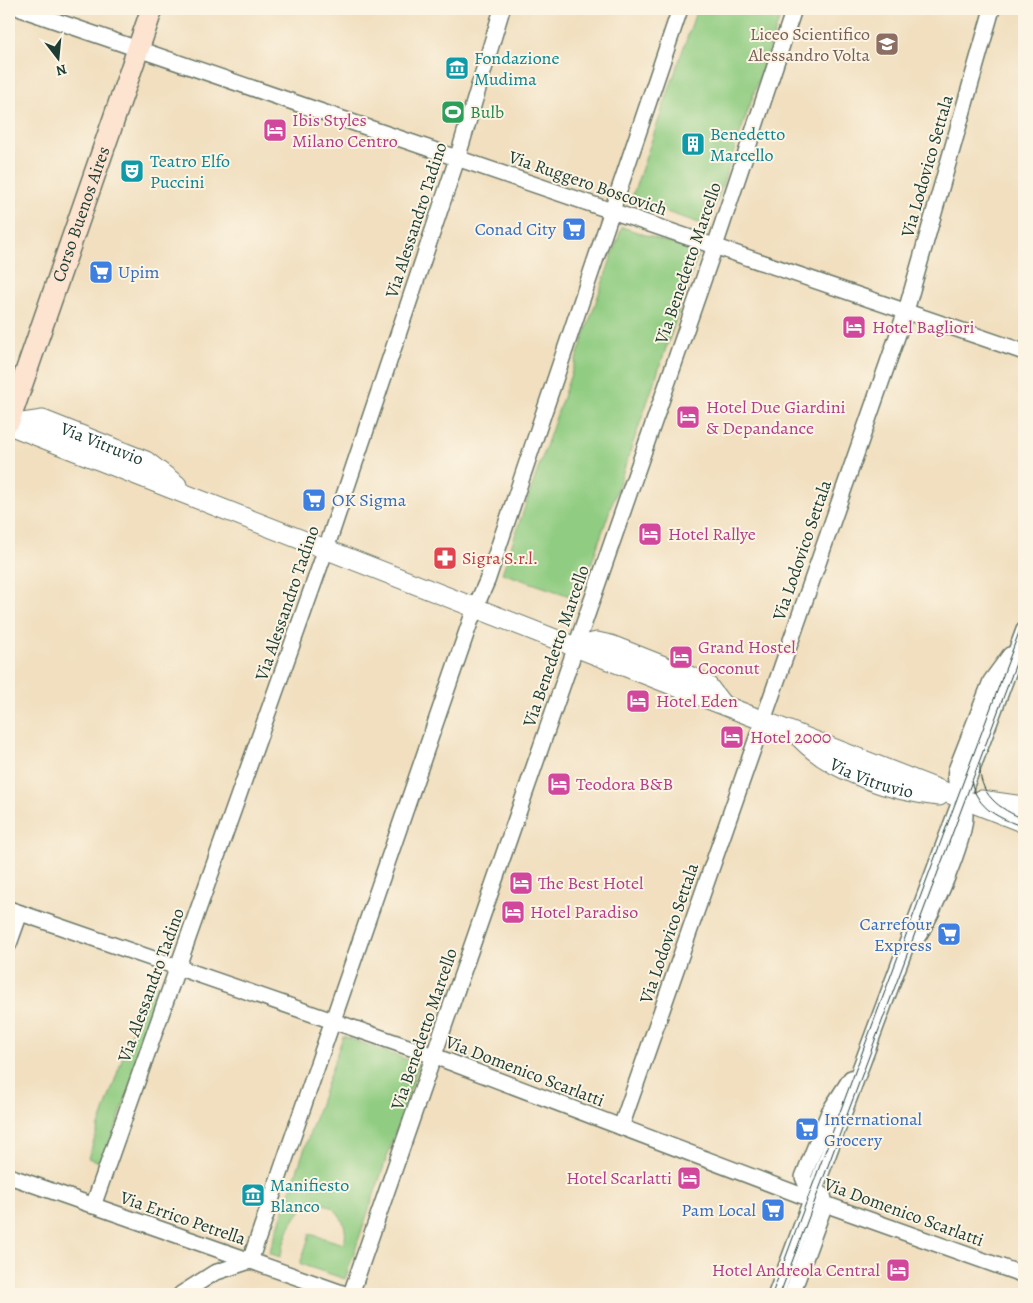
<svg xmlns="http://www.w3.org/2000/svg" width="1033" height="1303" viewBox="0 0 1033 1303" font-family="Alegreya,serif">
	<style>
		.green { fill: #90cc81; stroke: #58845a }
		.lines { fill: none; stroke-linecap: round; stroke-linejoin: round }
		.minor-casing { stroke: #687665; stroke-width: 18 }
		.tertiary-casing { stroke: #687665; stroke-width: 21 }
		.secondary-casing { stroke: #687665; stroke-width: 24 }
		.minor { stroke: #fff; stroke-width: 15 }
		.tertiary { stroke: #fff; stroke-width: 19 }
		.secondary { stroke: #fde4d0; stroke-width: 21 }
		.tram { stroke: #1f3d34; stroke-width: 1 }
		.labels { text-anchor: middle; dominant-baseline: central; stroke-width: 4; stroke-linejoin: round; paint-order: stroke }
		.education-label { font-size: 18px; fill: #785e54; stroke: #fcf5e5; text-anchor: end }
		.culture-label { font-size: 18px; fill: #0d838f; stroke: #fcf5e5; text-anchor: start }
		.leisure-label { font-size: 18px; fill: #27864d; stroke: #fcf5e5; text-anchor: start }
		.hotel-label { font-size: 18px; fill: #b23c85; stroke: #fcf5e5; text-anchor: start }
		.street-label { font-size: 18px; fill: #1f3d34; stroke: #fcf5e5 }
		.shop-label { font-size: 18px; fill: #366cbe; stroke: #fcf5e5; text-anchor: end }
		.health-label { font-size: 18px; fill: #be3a42; stroke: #fcf5e5; text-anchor: start }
	</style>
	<rect width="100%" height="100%" fill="#fcf5e5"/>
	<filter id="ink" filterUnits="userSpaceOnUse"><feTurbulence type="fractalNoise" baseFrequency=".02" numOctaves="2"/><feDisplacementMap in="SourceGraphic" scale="10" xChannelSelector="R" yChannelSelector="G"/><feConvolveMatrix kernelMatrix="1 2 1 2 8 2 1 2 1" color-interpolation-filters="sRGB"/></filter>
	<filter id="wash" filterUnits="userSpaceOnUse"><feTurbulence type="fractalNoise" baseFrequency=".0096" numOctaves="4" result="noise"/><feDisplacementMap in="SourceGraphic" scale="20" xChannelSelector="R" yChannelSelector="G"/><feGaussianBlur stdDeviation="1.12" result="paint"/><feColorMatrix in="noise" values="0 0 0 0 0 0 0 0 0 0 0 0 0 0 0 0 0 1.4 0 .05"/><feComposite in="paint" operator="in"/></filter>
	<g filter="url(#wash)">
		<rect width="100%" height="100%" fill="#f1dfbf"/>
		<!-- green -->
		<g class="green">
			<path d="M697 9H783L708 226 631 200Z"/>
			<path d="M622 227 699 253 579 599 502 573Z"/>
			<path d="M149 981 165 987 107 1152 99 1162 88 1158Z"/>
			<path d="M343 1036 419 1064 345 1279 300 1264 310 1234 344 1244C352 1216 323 1190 301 1211 289 1222 285 1242 280 1257L269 1253Z"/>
		</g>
	</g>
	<g filter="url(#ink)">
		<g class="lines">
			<!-- minor casing -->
			<g class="minor-casing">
				<g id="minor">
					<path d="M21 9 1024 352"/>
					<path d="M9 909 434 1056 808 1198 1024 1275"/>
					<path d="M916 939C932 917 965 841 965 815 964 799 953 786 956 770L991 681 1010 655"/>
					<path d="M9 944 20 913"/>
					<path d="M621 1127 906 311 992 9"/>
					<path d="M9 1176 345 1294"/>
					<path d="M812 1199 803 1177 829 1112 851 1078"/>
					<path d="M93 1206 327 546 457 159 502 9"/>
					<path d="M250 1261 475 608 487 581 680 9"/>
					<path d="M181 1294 214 1273 250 1261"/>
					<path d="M351 1294 715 246 794 9"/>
					<path d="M776 1294 1024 630"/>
					<path d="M792 1294 825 1204 823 1195"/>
				</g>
			</g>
			<!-- tertiary casing -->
			<g class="tertiary-casing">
				<g id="tertiary">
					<path d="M9 425 1024 823"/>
					<path id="s1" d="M9 425 43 420 146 461 177 485"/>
					<path d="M575 647 597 642 611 645 697 679 708 686 721 703"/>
					<path id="s2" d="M801 739C834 773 892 791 939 796"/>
					<path d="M981 800 1024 806"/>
				</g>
			</g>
			<!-- secondary casing -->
			<g class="secondary-casing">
				<g id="secondary">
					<path id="s3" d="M9 421 152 9"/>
				</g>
			</g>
			<!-- minor -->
			<use href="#minor" class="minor"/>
			<!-- tertiary -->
			<use href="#tertiary" class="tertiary"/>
			<!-- secondary -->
			<use href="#secondary" class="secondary"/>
			<!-- tram -->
			<g class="tram">
				<path d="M980 764C978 794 999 809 1024 819"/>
				<path d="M971 781C978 810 999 818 1024 827"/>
				<path d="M772 1294 1024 619"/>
				<path d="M780 1294 1024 642"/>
			</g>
		</g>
	</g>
	<!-- icons -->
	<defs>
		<g id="school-square" transform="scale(1.25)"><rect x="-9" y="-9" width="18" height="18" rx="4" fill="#8d6e63" stroke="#fcf5e5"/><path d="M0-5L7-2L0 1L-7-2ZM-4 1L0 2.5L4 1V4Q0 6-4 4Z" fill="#fff"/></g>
		<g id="museum-square" transform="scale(1.25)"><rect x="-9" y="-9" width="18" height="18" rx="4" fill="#0f9aa8" stroke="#fcf5e5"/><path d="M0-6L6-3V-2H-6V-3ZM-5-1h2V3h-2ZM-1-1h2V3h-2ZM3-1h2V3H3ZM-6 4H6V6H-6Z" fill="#fff"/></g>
		<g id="stadium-square" transform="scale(1.25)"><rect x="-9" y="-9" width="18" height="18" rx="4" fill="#2e9e5b" stroke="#fcf5e5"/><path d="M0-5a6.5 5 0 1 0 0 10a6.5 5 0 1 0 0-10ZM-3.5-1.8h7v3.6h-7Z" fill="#fff"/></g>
		<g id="hotel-square" transform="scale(1.25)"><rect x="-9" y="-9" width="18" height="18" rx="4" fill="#d1479c" stroke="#fcf5e5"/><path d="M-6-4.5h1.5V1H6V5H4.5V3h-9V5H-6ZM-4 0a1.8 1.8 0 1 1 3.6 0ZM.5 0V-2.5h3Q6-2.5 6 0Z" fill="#fff"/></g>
		<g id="building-square" transform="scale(1.25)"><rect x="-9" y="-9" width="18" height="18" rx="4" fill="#0f9aa8" stroke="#fcf5e5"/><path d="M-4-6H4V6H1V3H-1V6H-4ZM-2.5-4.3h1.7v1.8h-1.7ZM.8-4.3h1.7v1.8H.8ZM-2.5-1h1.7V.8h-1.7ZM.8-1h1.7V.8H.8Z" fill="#fff"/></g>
		<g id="theatre-square" transform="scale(1.25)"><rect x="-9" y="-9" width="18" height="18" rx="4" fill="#0f9aa8" stroke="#fcf5e5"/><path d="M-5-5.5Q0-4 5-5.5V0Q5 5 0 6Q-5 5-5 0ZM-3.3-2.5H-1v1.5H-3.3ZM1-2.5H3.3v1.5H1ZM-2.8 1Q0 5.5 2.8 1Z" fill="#fff"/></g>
		<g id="supermarket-square" transform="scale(1.25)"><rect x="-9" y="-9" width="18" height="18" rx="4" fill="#3f7fe0" stroke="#fcf5e5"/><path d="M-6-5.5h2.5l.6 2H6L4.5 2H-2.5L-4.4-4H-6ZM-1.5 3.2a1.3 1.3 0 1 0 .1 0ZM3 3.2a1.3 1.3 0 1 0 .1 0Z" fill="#fff"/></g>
		<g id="pharmacy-square" transform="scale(1.25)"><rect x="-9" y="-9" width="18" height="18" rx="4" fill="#e0444e" stroke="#fcf5e5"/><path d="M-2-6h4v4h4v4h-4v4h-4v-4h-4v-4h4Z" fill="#fff"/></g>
	</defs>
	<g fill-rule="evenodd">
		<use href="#school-square" x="887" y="44"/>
		<use href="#museum-square" x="457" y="68"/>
		<use href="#stadium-square" x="453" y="112"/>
		<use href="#hotel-square" x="275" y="130"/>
		<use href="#building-square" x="693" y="144"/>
		<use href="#theatre-square" x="132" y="171"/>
		<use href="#supermarket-square" x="574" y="229"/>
		<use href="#supermarket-square" x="101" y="272"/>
		<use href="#hotel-square" x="854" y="327"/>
		<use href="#hotel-square" x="688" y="417"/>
		<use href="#supermarket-square" x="314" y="500"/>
		<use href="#hotel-square" x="650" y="534"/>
		<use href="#pharmacy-square" x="445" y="558"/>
		<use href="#hotel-square" x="681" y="657"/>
		<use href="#hotel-square" x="638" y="701"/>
		<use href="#hotel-square" x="732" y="737"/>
		<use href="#hotel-square" x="559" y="784"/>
		<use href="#hotel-square" x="521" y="883"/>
		<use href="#hotel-square" x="513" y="912"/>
		<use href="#supermarket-square" x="949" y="934"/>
		<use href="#supermarket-square" x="807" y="1129"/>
		<use href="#hotel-square" x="689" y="1178"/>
		<use href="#museum-square" x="253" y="1195"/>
		<use href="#supermarket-square" x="773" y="1210"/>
		<use href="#hotel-square" x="898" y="1270"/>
	</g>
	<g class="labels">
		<!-- education labels -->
		<g class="education-label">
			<text x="870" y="34">Liceo Scientifico<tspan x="870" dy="21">Alessandro Volta</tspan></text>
		</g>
		<!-- culture labels -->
		<g class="culture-label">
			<text x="474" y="58">Fondazione<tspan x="474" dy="21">Mudima</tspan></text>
			<text x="710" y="134">Benedetto<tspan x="710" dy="21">Marcello</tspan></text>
			<text x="150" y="161">Teatro Elfo<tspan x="150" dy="21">Puccini</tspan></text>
			<text x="270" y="1185">Manifiesto<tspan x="270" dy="21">Blanco</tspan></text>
		</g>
		<!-- leisure labels -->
		<g class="leisure-label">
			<text x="470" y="112">Bulb</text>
		</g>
		<!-- hotel labels -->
		<g class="hotel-label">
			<text x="292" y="120">Ibis Styles<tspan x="292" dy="21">Milano Centro</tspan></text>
			<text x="872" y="327">Hotel Bagliori</text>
			<text x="706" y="407">Hotel Due Giardini<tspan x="706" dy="21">&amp; Depandance</tspan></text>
			<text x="668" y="534">Hotel Rallye</text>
			<text x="698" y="647">Grand Hostel<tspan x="698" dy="21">Coconut</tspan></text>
			<text x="656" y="701">Hotel Eden</text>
			<text x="750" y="737">Hotel 2000</text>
			<text x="576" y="784">Teodora B&amp;B</text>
			<text x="538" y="883">The Best Hotel</text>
			<text x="530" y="912">Hotel Paradiso</text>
			<text x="672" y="1178" text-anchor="end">Hotel Scarlatti</text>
			<text x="880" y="1270" text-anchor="end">Hotel Andreola Central</text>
		</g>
		<!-- street labels -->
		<g class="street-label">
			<text transform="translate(927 166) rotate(-74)">Via Lodovico Settala</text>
			<text transform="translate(588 183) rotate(19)">Via Ruggero Boscovich</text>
			<text stroke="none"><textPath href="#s3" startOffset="219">Corso Buenos Aires</textPath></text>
			<text transform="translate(416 220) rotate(-72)">Via Alessandro Tadino</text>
			<text transform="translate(688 263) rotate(-71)">Via Benedetto Marcello</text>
			<text stroke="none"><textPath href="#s1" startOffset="98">Via Vitruvio</textPath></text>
			<text transform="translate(802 550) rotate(-71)">Via Lodovico Settala</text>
			<text transform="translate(287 603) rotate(-71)">Via Alessandro Tadino</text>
			<text transform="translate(556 646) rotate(-71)">Via Benedetto Marcello</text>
			<text stroke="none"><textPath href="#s2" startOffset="82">Via Vitruvio</textPath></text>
			<text transform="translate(669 933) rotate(-71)">Via Lodovico Settala</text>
			<text transform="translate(151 985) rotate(-70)">Via Alessandro Tadino</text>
			<text transform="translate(424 1029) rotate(-71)">Via Benedetto Marcello</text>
			<text transform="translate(525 1071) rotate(21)">Via Domenico Scarlatti</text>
			<text transform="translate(904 1212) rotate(20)">Via Domenico Scarlatti</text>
			<text transform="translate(183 1218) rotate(19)">Via Errico Petrella</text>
		</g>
		<!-- shop labels -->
		<g class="shop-label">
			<text x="556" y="229">Conad City</text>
			<text x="118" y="272" text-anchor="start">Upim</text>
			<text x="332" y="500" text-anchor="start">OK Sigma</text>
			<text x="932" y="924">Carrefour<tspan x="932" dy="21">Express</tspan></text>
			<text x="824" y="1119" text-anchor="start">International<tspan x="824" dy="21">Grocery</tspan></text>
			<text x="756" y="1210">Pam Local</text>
		</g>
		<!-- health labels -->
		<g class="health-label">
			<text x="462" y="558">Sigra S.r.l.</text>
		</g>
	</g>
	<!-- margin -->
	<rect width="1033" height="1303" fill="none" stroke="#fcf5e5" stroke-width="30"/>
	<!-- north arrow -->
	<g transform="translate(58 58) rotate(164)" stroke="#fcf5e5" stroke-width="4" paint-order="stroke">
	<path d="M0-4L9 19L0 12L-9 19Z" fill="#1f3d34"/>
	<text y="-8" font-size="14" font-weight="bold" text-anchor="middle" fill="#1f3d34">N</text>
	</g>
</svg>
